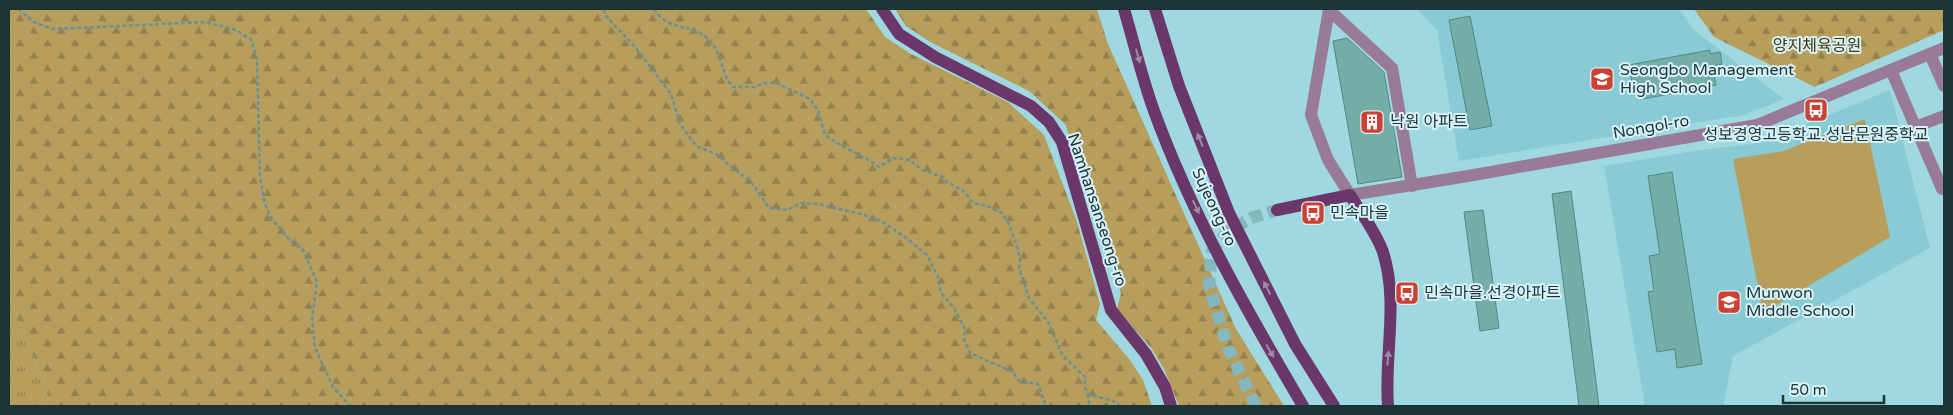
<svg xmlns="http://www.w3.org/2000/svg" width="1953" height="415" viewBox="0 0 1953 415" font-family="'Varela Round','Noto Sans KR',sans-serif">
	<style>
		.built { fill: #89cbd5 }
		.grass { fill: url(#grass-tufts) }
		.forest { fill: url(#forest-firs) }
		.pitch { fill: #b79e5d }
		.building { fill: #75aea9; stroke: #508883 }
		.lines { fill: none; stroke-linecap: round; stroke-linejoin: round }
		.major-tunnel { stroke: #85b7bf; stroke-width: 12; stroke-dasharray: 12 6; stroke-linecap: butt }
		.path { stroke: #679198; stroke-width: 2.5; stroke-dasharray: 4 2.5; stroke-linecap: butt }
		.minor { stroke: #9a7b97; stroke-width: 12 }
		.major { stroke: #6b3669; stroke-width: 12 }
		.oneway { fill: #9c8ba9 }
		.labels { text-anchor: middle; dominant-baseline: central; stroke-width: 4; stroke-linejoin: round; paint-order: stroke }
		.park-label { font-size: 16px; fill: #44350b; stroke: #d8f3f8 }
		.poi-label { font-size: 16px; fill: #1d3437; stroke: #d8f3f8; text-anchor: start }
		.street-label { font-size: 16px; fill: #1d3437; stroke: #d8f3f8 }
	</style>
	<defs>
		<pattern id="grass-tufts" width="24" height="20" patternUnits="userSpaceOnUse" patternTransform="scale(1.25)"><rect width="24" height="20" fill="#b79e5d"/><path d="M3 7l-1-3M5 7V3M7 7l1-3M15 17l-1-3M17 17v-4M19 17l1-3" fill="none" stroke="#94824e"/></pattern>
		<pattern id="forest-firs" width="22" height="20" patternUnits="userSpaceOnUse" patternTransform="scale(1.25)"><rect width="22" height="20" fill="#b79e5d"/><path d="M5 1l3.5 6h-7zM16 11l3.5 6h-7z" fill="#94824e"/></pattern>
	</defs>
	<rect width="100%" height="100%" fill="#9fd8e1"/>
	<!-- built -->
	<g class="built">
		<path d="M1417 9H1679L1694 30 1784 99 1744 115 1459 161 1437 30Z"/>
		<path d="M1890 90 1930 248 1733 356 1723 406H1645L1604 166 1694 151 1760 143Z"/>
	</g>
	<!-- grass -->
	<path class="grass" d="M9 294 50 397 42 406H9Z"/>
	<!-- forest -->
	<g class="forest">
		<path d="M9 9H866L885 37 911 54 1008 102 1044 135 1076 219 1100 304 1096 320 1130 360 1143 380 1152 406H42L50 397 9 294Z"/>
		<path d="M895 9H1097L1108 44 1236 329 1284 406H1179L1164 369 1152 349 1117 309 1121 293 1097 208 1065 124 1029 91 932 43 906 26Z"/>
		<path d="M1694 9H1944V30L1815 87 1714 37Z"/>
	</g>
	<!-- pitch -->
	<path class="pitch" d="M1865 119 1890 237 1763 313 1733 159 1783 151Z"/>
	<!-- building -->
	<g class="building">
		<path d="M1470 16 1492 126 1470 130 1449 20Z"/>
		<path d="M1347 38 1384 72 1402 177 1358 184 1333 41Z"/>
		<path d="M1710 50V54L1720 52 1722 64 1712 66 1716 85 1643 99 1642 94 1634 95 1629 65Z"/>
		<path d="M1672 172 1702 364 1677 368 1675 349 1657 352 1648 292 1654 291 1649 256 1660 254 1648 176Z"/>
		<path d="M1571 191 1587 310 1599 406H1579L1552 194Z"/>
		<path d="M1483 210 1499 328 1480 331 1464 212Z"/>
	</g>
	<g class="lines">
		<!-- major-tunnel -->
		<path class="major-tunnel" d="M1256 406 1228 348 1209 286 1212 251 1227 232 1251 218 1277 210"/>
		<!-- path -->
		<g class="path">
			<path d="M18 9 34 22 52 29 205 22 233 29 251 39 257 59 260 178 265 204 271 218 289 239 303 250 317 282 312 319 315 348 333 387 350 406"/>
			<path d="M604 9 605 15 635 47 671 94 680 124 696 146 716 154 752 183 769 208 788 210 800 203 818 204 861 214 881 221 905 237 927 255 938 277 941 293 954 308 965 329 964 339 970 353 1013 372 1019 381 1038 384 1046 406"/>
			<path d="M654 9C671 34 689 21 708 39 724 54 720 74 733 87H756L763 83H776L810 99 818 110 825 135C842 148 862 154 879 167L893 158 910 160 922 170 943 177 947 182 965 192 973 203 987 206 1002 213 1009 224 1017 247 1020 259 1019 268 1029 298 1048 322 1063 356 1085 377V387L1088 394 1113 401 1120 406"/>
			<path d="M1088 394 1089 406"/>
		</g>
		<!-- minor -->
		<g class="minor">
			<path d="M1329 9 1311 115 1328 160 1350 195 1468 176 1757 125 1944 48"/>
			<path d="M1329 10 1392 68 1412 186"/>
			<path d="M1930 54 1944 86"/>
			<path d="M1891 70 1942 189 1944 188"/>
			<path d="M1915 127 1944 116"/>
		</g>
		<!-- major -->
		<g class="major">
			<path d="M882 9 899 34 935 57 1031 106 1049 122 1062 142 1111 310 1146 354 1165 387 1171 406"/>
			<path d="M1124 9C1134 43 1142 78 1154 111 1192 215 1247 311 1303 406"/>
			<path d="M1155 9 1179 86 1229 213 1295 344 1334 406"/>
			<path d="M1277 210 1350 195C1361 213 1376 232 1383 252 1399 302 1384 355 1388 406"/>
		</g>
	</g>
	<!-- one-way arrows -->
	<defs><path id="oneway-solid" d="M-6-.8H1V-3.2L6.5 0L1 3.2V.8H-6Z" transform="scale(1.25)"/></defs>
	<g class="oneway">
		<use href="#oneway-solid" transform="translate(1138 56) rotate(74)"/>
		<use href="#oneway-solid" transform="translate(1200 140) rotate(-112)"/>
		<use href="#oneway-solid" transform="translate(1196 207) rotate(65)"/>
		<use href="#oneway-solid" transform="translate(1267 288) rotate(-117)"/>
		<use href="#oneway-solid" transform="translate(1270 351) rotate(59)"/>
		<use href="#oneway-solid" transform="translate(1388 358) rotate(-85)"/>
	</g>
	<!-- icons -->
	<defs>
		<g id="school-square" transform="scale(1.25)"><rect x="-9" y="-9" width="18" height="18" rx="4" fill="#cd4034" stroke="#d8f3f8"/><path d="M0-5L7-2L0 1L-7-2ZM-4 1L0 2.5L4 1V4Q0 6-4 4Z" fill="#fff"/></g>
		<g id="bus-square" transform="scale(1.25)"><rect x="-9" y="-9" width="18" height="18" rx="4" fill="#cd4034" stroke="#d8f3f8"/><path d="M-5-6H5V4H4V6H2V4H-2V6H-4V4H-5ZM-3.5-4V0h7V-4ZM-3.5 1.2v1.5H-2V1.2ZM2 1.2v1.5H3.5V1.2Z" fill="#fff"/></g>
		<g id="building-square" transform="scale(1.25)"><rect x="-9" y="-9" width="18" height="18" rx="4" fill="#cd4034" stroke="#d8f3f8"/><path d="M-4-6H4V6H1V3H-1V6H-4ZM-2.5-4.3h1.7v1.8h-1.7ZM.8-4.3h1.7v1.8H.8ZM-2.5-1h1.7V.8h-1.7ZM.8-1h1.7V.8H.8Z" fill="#fff"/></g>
		<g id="university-square" transform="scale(1.25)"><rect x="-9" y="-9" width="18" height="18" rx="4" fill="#cd4034" stroke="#d8f3f8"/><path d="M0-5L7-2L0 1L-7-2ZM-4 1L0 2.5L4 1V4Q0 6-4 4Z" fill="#fff"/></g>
	</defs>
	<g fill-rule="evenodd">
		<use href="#school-square" x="1602" y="79"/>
		<use href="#bus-square" x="1816" y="110"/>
		<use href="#building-square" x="1372" y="122"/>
		<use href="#bus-square" x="1313" y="213"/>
		<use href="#bus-square" x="1407" y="293"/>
		<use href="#university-square" x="1729" y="302"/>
	</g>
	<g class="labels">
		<!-- park labels -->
		<g class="park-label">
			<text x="1817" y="46">양지체육공원</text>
		</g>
		<!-- poi labels -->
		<g class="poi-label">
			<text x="1620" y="70">Seongbo Management<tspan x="1620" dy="18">High School</tspan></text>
			<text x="1390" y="122">낙원 아파트</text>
			<text x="1816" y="135" text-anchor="middle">성보경영고등학교.성남문원중학교</text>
			<text x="1330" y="213">민속마을</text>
			<text x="1424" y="293">민속마을.선경아파트</text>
			<text x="1746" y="293">Munwon<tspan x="1746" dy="18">Middle School</tspan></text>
		</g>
		<!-- street labels -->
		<g class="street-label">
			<text transform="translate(1651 127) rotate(-10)">Nongol-ro</text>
			<text transform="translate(1214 207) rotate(65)">Sujeong-ro</text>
			<text transform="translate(1097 210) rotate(72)">Namhansanseong-ro</text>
		</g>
	</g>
	<!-- border -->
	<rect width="1953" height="415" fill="none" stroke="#1d3437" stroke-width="20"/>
	<!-- scale -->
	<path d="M1783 395v8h101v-8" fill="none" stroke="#1d3437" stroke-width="2.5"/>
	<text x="1790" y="395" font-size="15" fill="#1d3437" stroke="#d8f3f8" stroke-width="4" paint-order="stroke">50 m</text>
</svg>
